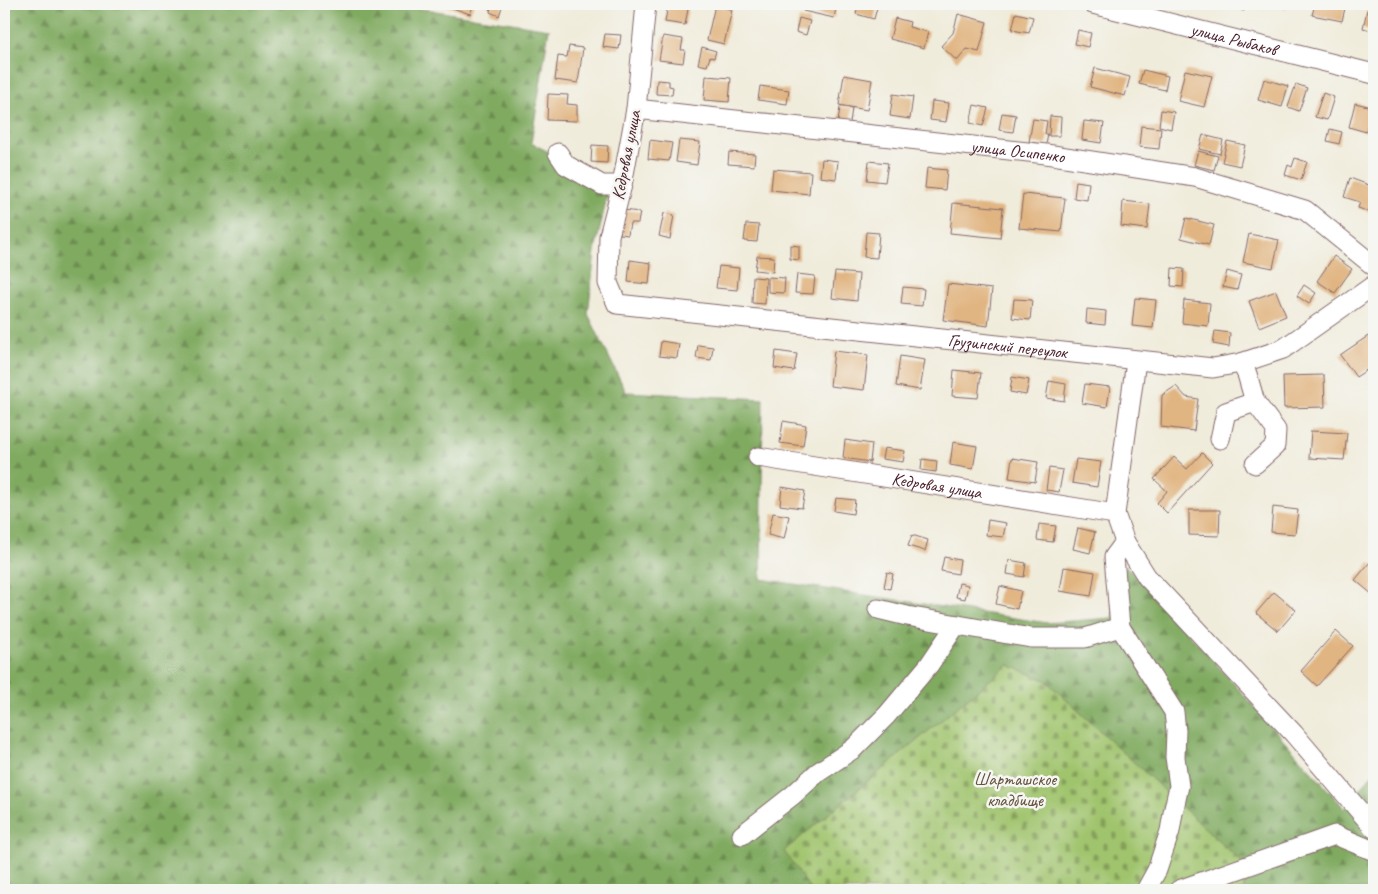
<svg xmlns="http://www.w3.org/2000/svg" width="1378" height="894" viewBox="0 0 1378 894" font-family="Caveat,sans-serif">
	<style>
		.forest { fill: url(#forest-firs); stroke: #656446 }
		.cemetery { fill: url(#cemetery-stones); stroke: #75724c }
		.building { fill: #e1b582 }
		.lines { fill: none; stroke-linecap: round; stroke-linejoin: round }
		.minor-casing { stroke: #846769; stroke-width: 21 }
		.minor { stroke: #fff; stroke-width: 19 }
		.labels { text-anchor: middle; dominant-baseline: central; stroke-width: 5; stroke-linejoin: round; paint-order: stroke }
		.street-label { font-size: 18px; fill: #4a1f2b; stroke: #f6f6f2 }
		.park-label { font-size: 18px; fill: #64513f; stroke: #f6f6f2 }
	</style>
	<defs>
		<pattern id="forest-firs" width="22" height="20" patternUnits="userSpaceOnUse" patternTransform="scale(1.25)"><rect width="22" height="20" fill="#80aa60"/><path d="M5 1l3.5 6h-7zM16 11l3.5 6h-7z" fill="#6b8a4f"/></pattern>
		<pattern id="cemetery-stones" width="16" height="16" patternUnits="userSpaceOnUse" patternTransform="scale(1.25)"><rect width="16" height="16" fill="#a0c46d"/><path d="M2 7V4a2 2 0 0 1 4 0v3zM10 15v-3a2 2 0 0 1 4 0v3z" fill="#849f5a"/></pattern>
	</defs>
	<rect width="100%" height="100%" fill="#f6f6f2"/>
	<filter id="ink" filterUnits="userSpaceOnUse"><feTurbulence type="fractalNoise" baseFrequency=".02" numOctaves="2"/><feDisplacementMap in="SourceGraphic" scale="10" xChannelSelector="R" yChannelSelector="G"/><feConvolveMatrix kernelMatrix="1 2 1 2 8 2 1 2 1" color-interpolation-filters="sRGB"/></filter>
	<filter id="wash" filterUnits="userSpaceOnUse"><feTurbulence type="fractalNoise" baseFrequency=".0096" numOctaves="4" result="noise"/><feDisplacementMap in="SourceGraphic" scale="20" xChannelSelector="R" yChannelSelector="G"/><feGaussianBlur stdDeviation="1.12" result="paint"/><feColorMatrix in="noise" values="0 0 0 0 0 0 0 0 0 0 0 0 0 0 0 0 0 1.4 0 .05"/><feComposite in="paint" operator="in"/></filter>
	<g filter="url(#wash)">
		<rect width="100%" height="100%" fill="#f0ecdb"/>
		<!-- forest -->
		<path class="forest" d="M4 4H391L549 29 531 143 610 183 595 251 588 314 626 392 763 399 761 579 1047 623 1112 618 1126 566 1210 657 1345 809 1374 772V890H1244L1247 867 1045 680 1008 665 785 850 811 890H4Z"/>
		<!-- cemetery -->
		<path class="cemetery" d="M1008 665 1045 680 1247 867 1244 890H811L784 851Z"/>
		<g id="blocks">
			<!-- building -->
			<g class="building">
				<path d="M441 4H474L470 14Z"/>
				<path d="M483 4H503L499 16 490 12 491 7Z"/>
				<path d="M668 4H689L685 25 665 22Z"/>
				<path d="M805 4H837L834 18 803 11Z"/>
				<path d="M858 4H878L874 19 856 14Z"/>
				<path d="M1238 4H1246L1244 11 1237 8Z"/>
				<path d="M1270 4H1287L1286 8Z"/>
				<path d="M1315 4H1346L1342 21 1312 15Z"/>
				<path d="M715 5 732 10 724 44 707 40Z"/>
				<path d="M1367 10 1374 11V31L1363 28Z"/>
				<path d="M1016 13 1033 17 1029 33 1012 30Z"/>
				<path d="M958 14 987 22 979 52 967 49 957 61 941 46 953 33Z"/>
				<path d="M799 18 810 21 806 35 796 32Z"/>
				<path d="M895 18 910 22 909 27 928 32 924 48 890 39Z"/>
				<path d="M1078 30 1091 33 1088 47 1075 44Z"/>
				<path d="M605 34 621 35 619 49 603 47Z"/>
				<path d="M663 36 683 39 681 50H685L683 63 659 60Z"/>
				<path d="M569 46 583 48 578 83 555 80 558 56 567 57Z"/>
				<path d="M702 47 716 51 714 58 710 57 707 66 698 64Z"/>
				<path d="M1095 68 1130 77 1125 96 1090 87Z"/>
				<path d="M1143 70 1168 76 1165 90 1139 84Z"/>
				<path d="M1185 70 1212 76 1204 107 1178 101Z"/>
				<path d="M844 75 872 80 867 110 839 105Z"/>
				<path d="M706 76 731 78 729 102 704 100Z"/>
				<path d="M1264 79 1288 86 1282 107 1258 100Z"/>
				<path d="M657 80 669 81V86L673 87 672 95 656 94Z"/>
				<path d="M1296 84 1307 88 1299 111 1288 107Z"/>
				<path d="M760 86 789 90 787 104 758 100Z"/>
				<path d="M1323 93 1334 97 1327 120 1315 117Z"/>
				<path d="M548 94 568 95 567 104 577 105V121L547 120Z"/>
				<path d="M893 94 913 97 910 119 890 116Z"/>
				<path d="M932 101 949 103 946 122 930 120Z"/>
				<path d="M1355 103 1372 107 1366 132 1349 127Z"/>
				<path d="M974 105 988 108 983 126 970 123Z"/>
				<path d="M840 107 852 108 850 123 838 122Z"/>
				<path d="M1161 110 1174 112 1171 129 1159 126Z"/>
				<path d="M1002 113 1016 115 1013 132 999 130Z"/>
				<path d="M1050 116 1061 117 1060 136H1049Z"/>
				<path d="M1033 119 1047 121 1045 134H1048L1046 145 1029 142Z"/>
				<path d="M1084 121 1104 123 1101 143 1082 140Z"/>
				<path d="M1141 126 1161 128 1159 149 1139 147Z"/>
				<path d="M1330 129 1342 132 1339 144 1327 141Z"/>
				<path d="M1203 135 1223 140 1220 154 1199 149Z"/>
				<path d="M650 140 672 143 669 161 648 159Z"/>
				<path d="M679 140 700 142 697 165 676 162Z"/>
				<path d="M1227 141 1245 145 1240 166 1222 162Z"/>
				<path d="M592 145 608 146 607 163 591 162Z"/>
				<path d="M1198 151 1218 156 1214 170 1194 165Z"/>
				<path d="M729 152 755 154 754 166 728 164Z"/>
				<path d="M1295 158 1307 162 1301 180 1285 175 1288 165 1292 167Z"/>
				<path d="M822 159 838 161 836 179 820 177Z"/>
				<path d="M869 161 888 163 885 182 867 180Z"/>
				<path d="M927 168 947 170 945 190 925 188Z"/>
				<path d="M773 169 811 172 809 194 771 190Z"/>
				<path d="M1350 178 1374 187V208L1372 213 1358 208 1360 202 1344 197Z"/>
				<path d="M1076 181 1089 183 1087 200 1074 198Z"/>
				<path d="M1023 194 1065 198 1061 232 1019 228Z"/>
				<path d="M1123 201 1150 204 1147 229 1121 226Z"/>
				<path d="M953 203 1003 208 1000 238 950 233Z"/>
				<path d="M623 210 640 212 638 223H630L628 235 620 234Z"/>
				<path d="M664 213 674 215 670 239 659 236Z"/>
				<path d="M1186 218 1214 225 1209 245 1181 238Z"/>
				<path d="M746 224 759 225 757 242 744 241Z"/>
				<path d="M866 232 879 233 877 258 864 257Z"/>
				<path d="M1249 234 1279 240 1273 268 1243 262Z"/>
				<path d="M790 245 799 246V260L790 259Z"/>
				<path d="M757 256 774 257 773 272 755 270Z"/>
				<path d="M1334 256 1352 269 1335 293 1317 281Z"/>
				<path d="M630 260 651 263 649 284 628 282Z"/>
				<path d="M719 266 739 268 737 290 716 288Z"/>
				<path d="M1172 268 1184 269 1183 287 1171 286Z"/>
				<path d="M1227 271 1241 275 1237 290 1223 287Z"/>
				<path d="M835 272 859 274 857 301 832 298Z"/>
				<path d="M797 274 815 276 813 294 795 293Z"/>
				<path d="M753 277 766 278 765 304 752 303Z"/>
				<path d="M768 277 785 278 784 293 768 292Z"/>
				<path d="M948 284 992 289 988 326 943 320Z"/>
				<path d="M1304 285 1316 293 1309 304 1297 296Z"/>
				<path d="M903 287 924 289 922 306 901 304Z"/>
				<path d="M1276 291 1286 316 1259 327 1249 301Z"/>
				<path d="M1135 298 1156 300 1153 328 1132 326Z"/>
				<path d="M1014 299 1032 300 1030 320 1012 318Z"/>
				<path d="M1184 300 1210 303 1208 326 1182 323Z"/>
				<path d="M1087 309 1106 311 1105 325 1086 323Z"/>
				<path d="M1215 331 1230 333 1229 347 1213 344Z"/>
				<path d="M1368 336 1374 346V365L1356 377 1340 355Z"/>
				<path d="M661 341 679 344 677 358 659 356Z"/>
				<path d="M698 345 713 347 711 360 696 358Z"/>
				<path d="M776 351 797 354 794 371 774 368Z"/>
				<path d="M834 351 868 355 864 390 830 386Z"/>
				<path d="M900 356 925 360 920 390 896 386Z"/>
				<path d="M954 370 981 373 978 398 952 396Z"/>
				<path d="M1324 375 1325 407 1284 408 1283 376Z"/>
				<path d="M1012 377 1029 380 1026 395 1010 392Z"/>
				<path d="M1049 381 1066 384 1064 401 1046 398Z"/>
				<path d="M1085 384 1110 387 1107 407 1082 403Z"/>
				<path d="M1176 386 1186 397 1198 399 1194 431 1161 427 1162 395Z"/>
				<path d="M783 421 806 425 803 446 780 443Z"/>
				<path d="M1311 431 1347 433 1344 460 1309 458Z"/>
				<path d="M845 440 872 444 870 462 843 458Z"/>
				<path d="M953 442 977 446 973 469 950 465Z"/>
				<path d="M884 448 905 451 903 462 882 459Z"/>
				<path d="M1202 453 1212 463 1167 513 1157 503 1167 491 1154 479 1174 457 1187 469Z"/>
				<path d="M1012 458 1038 462 1035 482 1009 478Z"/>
				<path d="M922 459 937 461 936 472 921 470Z"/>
				<path d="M1076 459 1101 462 1097 487 1072 483Z"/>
				<path d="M1049 468 1063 470 1059 492 1046 490Z"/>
				<path d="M782 487 805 491 802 508 780 505Z"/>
				<path d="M836 498 855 500 853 514 834 511Z"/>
				<path d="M1273 507 1298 510 1295 534 1271 532Z"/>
				<path d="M1189 510H1220L1219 536 1189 535Z"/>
				<path d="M773 513 789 516 784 539 768 535Z"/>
				<path d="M988 520 1006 523 1003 537 986 535Z"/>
				<path d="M1039 524 1056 526 1053 542 1037 540Z"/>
				<path d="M1078 528 1095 532 1090 553 1073 549Z"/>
				<path d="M912 535 928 540 925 551 908 546Z"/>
				<path d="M944 557 960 560 958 574 941 571Z"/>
				<path d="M1009 560 1026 563 1024 577 1007 574Z"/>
				<path d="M1370 562 1374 566 1373 595 1355 580Z"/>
				<path d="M1064 567 1095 572 1091 596 1060 591Z"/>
				<path d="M887 572 893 574 890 589 884 587Z"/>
				<path d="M959 583 968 585 965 599 956 597Z"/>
				<path d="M1000 586 1021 591 1017 609 996 604Z"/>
				<path d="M1274 592 1296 610 1278 631 1256 613Z"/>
				<path d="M1336 631 1353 646 1317 686 1301 671Z"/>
				<path d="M1374 641V654L1368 648Z"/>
			</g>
		</g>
	</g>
	<g filter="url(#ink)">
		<use href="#blocks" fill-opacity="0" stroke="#846769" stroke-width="1"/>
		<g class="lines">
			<!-- minor casing -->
			<g class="minor-casing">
				<g id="minor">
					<path id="s1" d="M646 4 636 109 622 185 609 236 608 283 617 304 1213 368 1241 363 1283 349 1374 285"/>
					<path id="s2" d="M1093 4 1374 74"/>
					<path id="s3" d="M636 109 1046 154 1195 177 1305 210 1374 266"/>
					<path d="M558 153 566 165 602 185H622"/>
					<path d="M1136 361 1115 514 1125 542 1147 577 1294 734 1374 828"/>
					<path d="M1241 363 1247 374 1255 402"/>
					<path d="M1220 439 1226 412 1255 402 1276 430 1275 446 1255 464"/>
					<path id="s4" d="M758 457 1115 514"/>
					<path d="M1125 542 1114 557 1120 627 1174 712 1176 731 1175 757 1179 786 1173 813 1170 831 1157 870 1146 890"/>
					<path d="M878 609 907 616 1031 638H1085L1120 627"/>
					<path d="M742 835 793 795 817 773 853 749 887 715 929 665 956 625"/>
					<path d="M1179 890 1335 835 1374 851"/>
				</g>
			</g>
			<!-- minor -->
			<use href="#minor" class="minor"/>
		</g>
	</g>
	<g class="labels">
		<!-- street labels -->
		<g class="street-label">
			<text stroke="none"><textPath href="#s2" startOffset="145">улица Рыбаков</textPath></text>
			<text stroke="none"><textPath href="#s3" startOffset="384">улица Осипенко</textPath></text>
			<text transform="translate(626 155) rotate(-79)">Кедровая улица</text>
			<text stroke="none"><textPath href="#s1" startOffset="698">Грузинский переулок</textPath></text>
			<text stroke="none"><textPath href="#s4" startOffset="181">Кедровая улица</textPath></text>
		</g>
		<!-- park labels -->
		<g class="park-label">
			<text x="1015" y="779">Шарташское<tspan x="1015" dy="21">кладбище</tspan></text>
		</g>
	</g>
	<!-- margin -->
	<rect width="1378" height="894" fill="none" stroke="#f6f6f2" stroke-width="20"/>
</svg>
